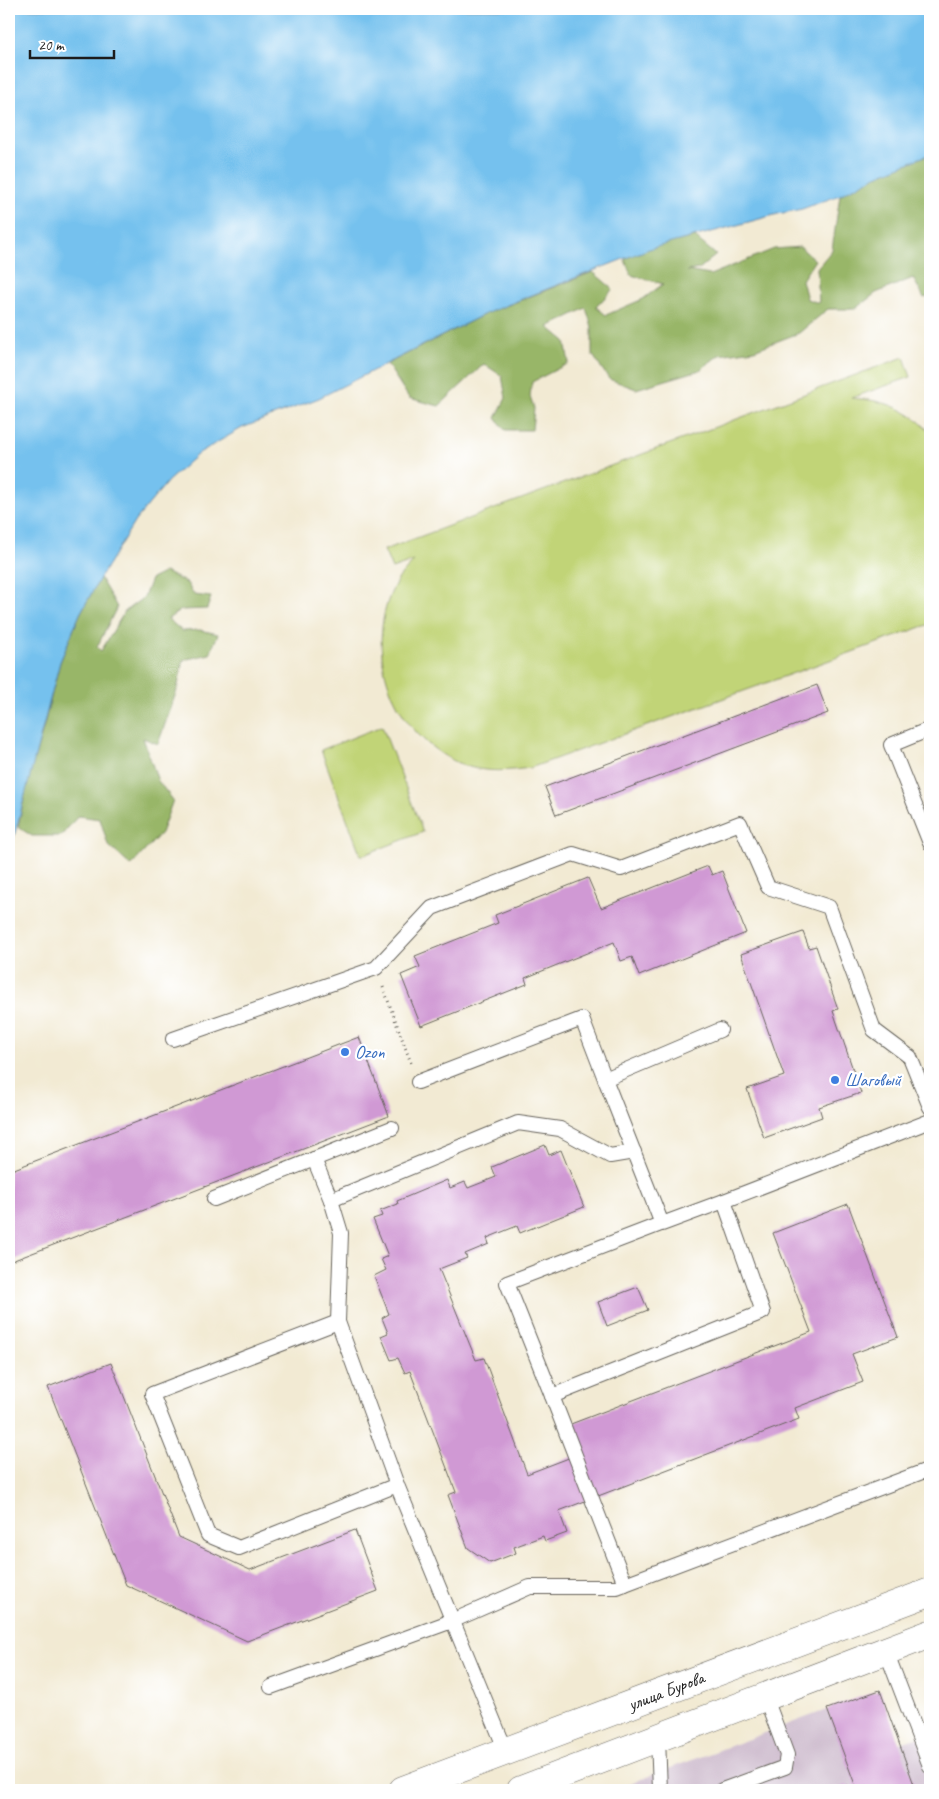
<svg xmlns="http://www.w3.org/2000/svg" width="939" height="1799" viewBox="0 0 939 1799" font-family="Caveat,sans-serif">
	<style>
		.industrial { fill: #cfbdcf }
		.green { fill: #c1d477; stroke: #6e784a }
		.forest { fill: #98b668; stroke: #5a6942 }
		.water { fill: #74c1ee; stroke: #486e85 }
		.building { fill: #d099d4 }
		.lines { fill: none; stroke-linecap: round; stroke-linejoin: round }
		.service-casing { stroke: #67645c; stroke-width: 16 }
		.primary-casing { stroke: #67645c; stroke-width: 29 }
		.path { stroke: #67645c; stroke-width: 3; stroke-dasharray: 1 4; stroke-linecap: butt }
		.service { stroke: #fff; stroke-width: 14 }
		.primary { stroke: #fff; stroke-width: 28 }
		.shop-dot { fill: #3f7fe0; stroke: #fff; stroke-width: 2 }
		.labels { text-anchor: middle; dominant-baseline: central; stroke-width: 4.5; stroke-linejoin: round; paint-order: stroke }
		.shop-label { font-size: 18px; fill: #366cbe; stroke: #fff; text-anchor: start }
		.street-label { font-size: 18px; fill: #1c1c1c; stroke: #fff }
	</style>
	<rect width="100%" height="100%" fill="#fff"/>
	<filter id="ink" filterUnits="userSpaceOnUse"><feTurbulence type="fractalNoise" baseFrequency=".02" numOctaves="2"/><feDisplacementMap in="SourceGraphic" scale="10" xChannelSelector="R" yChannelSelector="G"/><feConvolveMatrix kernelMatrix="1 2 1 2 8 2 1 2 1" color-interpolation-filters="sRGB"/></filter>
	<filter id="wash" filterUnits="userSpaceOnUse"><feTurbulence type="fractalNoise" baseFrequency=".0096" numOctaves="4" result="noise"/><feDisplacementMap in="SourceGraphic" scale="20" xChannelSelector="R" yChannelSelector="G"/><feGaussianBlur stdDeviation="1.12" result="paint"/><feColorMatrix in="noise" values="0 0 0 0 0 0 0 0 0 0 0 0 0 0 0 0 0 1.4 0 .05"/><feComposite in="paint" operator="in"/></filter>
	<g filter="url(#wash)">
		<rect width="100%" height="100%" fill="#f2ead3"/>
		<!-- industrial -->
		<path class="industrial" d="M880 1690 899 1743 930 1734V1790H612Z"/>
		<!-- green -->
		<g class="green">
			<path d="M904 357 911 377 851 398C859 399 867 399 875 401 894 404 919 417 930 433V624L530 768C508 771 485 773 463 765 393 737 359 647 397 581 401 574 409 567 414 561L392 569 384 550Z"/>
			<path d="M382 726 423 832 361 856 321 750Z"/>
		</g>
		<!-- forest -->
		<g class="forest">
			<path d="M930 154V296L924 298 913 278 876 293 855 309H828L799 333 754 350 719 355 700 370 636 389 609 379 592 354V327L586 308 548 327 565 341 569 363 532 382 530 396 534 408 532 430H505L496 418 506 398 502 376 484 364 439 406 409 398 387 364 485 314 593 272 613 289 596 307 606 315 643 299 663 284 631 275 625 260C634 249 679 241 695 237L716 255 699 269 687 271 710 275 774 249 800 247 815 260 802 280 807 299 819 303 817 268 832 250 840 195 874 177Z"/>
			<path d="M165 572 187 583 194 595 211 597 207 609 181 610 168 619 182 631 200 630 218 634 210 654 183 660 177 690 158 744 143 738 158 781 173 800 161 833 131 866 108 845 100 819 78 816 61 836H32L18 827 28 780 42 733 60 662 80 614 100 578 117 607 97 647 101 651 125 611 144 597 151 579Z"/>
		</g>
		<!-- water -->
		<path class="water" d="M9 9H930V154L874 177 840 195 802 209 778 214 649 249 547 289 485 314 319 398 242 428 199 453 168 481 135 521 100 578 80 614 60 662 9 856Z"/>
		<g id="blocks">
			<!-- building -->
			<g class="building">
				<path d="M817 685 828 713 556 815 545 787Z"/>
				<path d="M708 866 712 875 722 871 746 933 639 976 632 957 621 961 614 942 525 978 527 984 421 1026 401 975 420 967 415 956 498 923 495 915 588 878 601 908Z"/>
				<path d="M803 932 809 948 816 946 838 1009 833 1011 861 1093 819 1107 822 1117 764 1138 747 1089 784 1076 741 954Z"/>
				<path d="M359 1037 389 1116 9 1262V1171Z"/>
				<path d="M545 1145 549 1155 561 1150 584 1207 520 1233 517 1226 487 1238 489 1244 465 1254 467 1258 439 1269 476 1360 484 1358 527 1474 574 1456 563 1427 811 1332 773 1233 848 1204 898 1337 852 1354 863 1382 795 1408 799 1419 559 1511 567 1533 545 1541 543 1536 514 1547 516 1553 490 1563 468 1548 448 1495 456 1492 410 1371 405 1373 398 1358 391 1360 381 1336 388 1333 382 1318 389 1314 374 1276 386 1270 381 1259 388 1256 373 1219 382 1216 380 1211 398 1204 397 1201 447 1180 450 1188 465 1182 468 1188 496 1177 492 1167Z"/>
				<path d="M638 1287 648 1310 607 1326 598 1302Z"/>
				<path d="M111 1363 179 1537 250 1570 355 1530 378 1591 247 1641 126 1585 48 1387Z"/>
				<path d="M880 1690 899 1743 916 1790H857L827 1709Z"/>
				<path d="M847 1785 849 1790H832Z"/>
			</g>
		</g>
	</g>
	<g filter="url(#ink)">
		<use href="#blocks" fill-opacity="0" stroke="#67645c" stroke-width="1"/>
		<g class="lines">
			<!-- service casing -->
			<g class="service-casing">
				<g id="service">
					<path d="M930 729 891 745 930 843"/>
					<path d="M173 1039 376 968 432 908 573 854 621 869 740 823 768 887 829 907 874 1030 910 1057 930 1107"/>
					<path d="M605 1079 662 1224 724 1201 763 1312 552 1396 507 1283 666 1222"/>
					<path d="M418 1082 582 1019 605 1079 720 1030"/>
					<path d="M314 1159 331 1200"/>
					<path d="M214 1199 392 1128"/>
					<path d="M724 1201 930 1121"/>
					<path d="M338 1322 152 1394 208 1535 239 1548 397 1485"/>
					<path d="M552 1396 625 1584"/>
					<path d="M886 1651 930 1766"/>
					<path d="M271 1687 452 1621 530 1587H617L930 1469"/>
					<path d="M658 1738 660 1790"/>
					<path d="M506 1751 397 1485 338 1322 341 1233 331 1200 518 1123 560 1129 610 1156 634 1152"/>
					<path d="M722 1790 785 1767 787 1755 765 1696"/>
				</g>
			</g>
			<!-- primary casing -->
			<g class="primary-casing">
				<g id="primary">
					<path d="M403 1790 930 1592"/>
					<path d="M521 1790 930 1634"/>
				</g>
			</g>
			<!-- path -->
			<path class="path" d="M383 987 411 1063"/>
			<!-- service -->
			<use href="#service" class="service"/>
			<!-- primary -->
			<use href="#primary" class="primary"/>
		</g>
	</g>
	<!-- markers -->
	<g class="shop-dot">
		<circle cx="345" cy="1052" r="5"/>
		<circle cx="835" cy="1080" r="5"/>
	</g>
	<g class="labels">
		<!-- shop labels -->
		<g class="shop-label">
			<text x="355" y="1052">Ozon</text>
			<text x="845" y="1080">Шаговый</text>
		</g>
		<!-- street labels -->
		<g class="street-label">
			<text transform="translate(666 1691) rotate(-21)">улица Бурова</text>
		</g>
	</g>
	<!-- margin -->
	<rect width="939" height="1799" fill="none" stroke="#fff" stroke-width="30"/>
	<!-- scale -->
	<path d="M30 50v8h84v-8" fill="none" stroke="#1c1c1c" stroke-width="2.5"/>
	<text x="38" y="50" font-size="15" fill="#1c1c1c" stroke="#ffffff" stroke-width="4" paint-order="stroke">20 m</text>
</svg>
